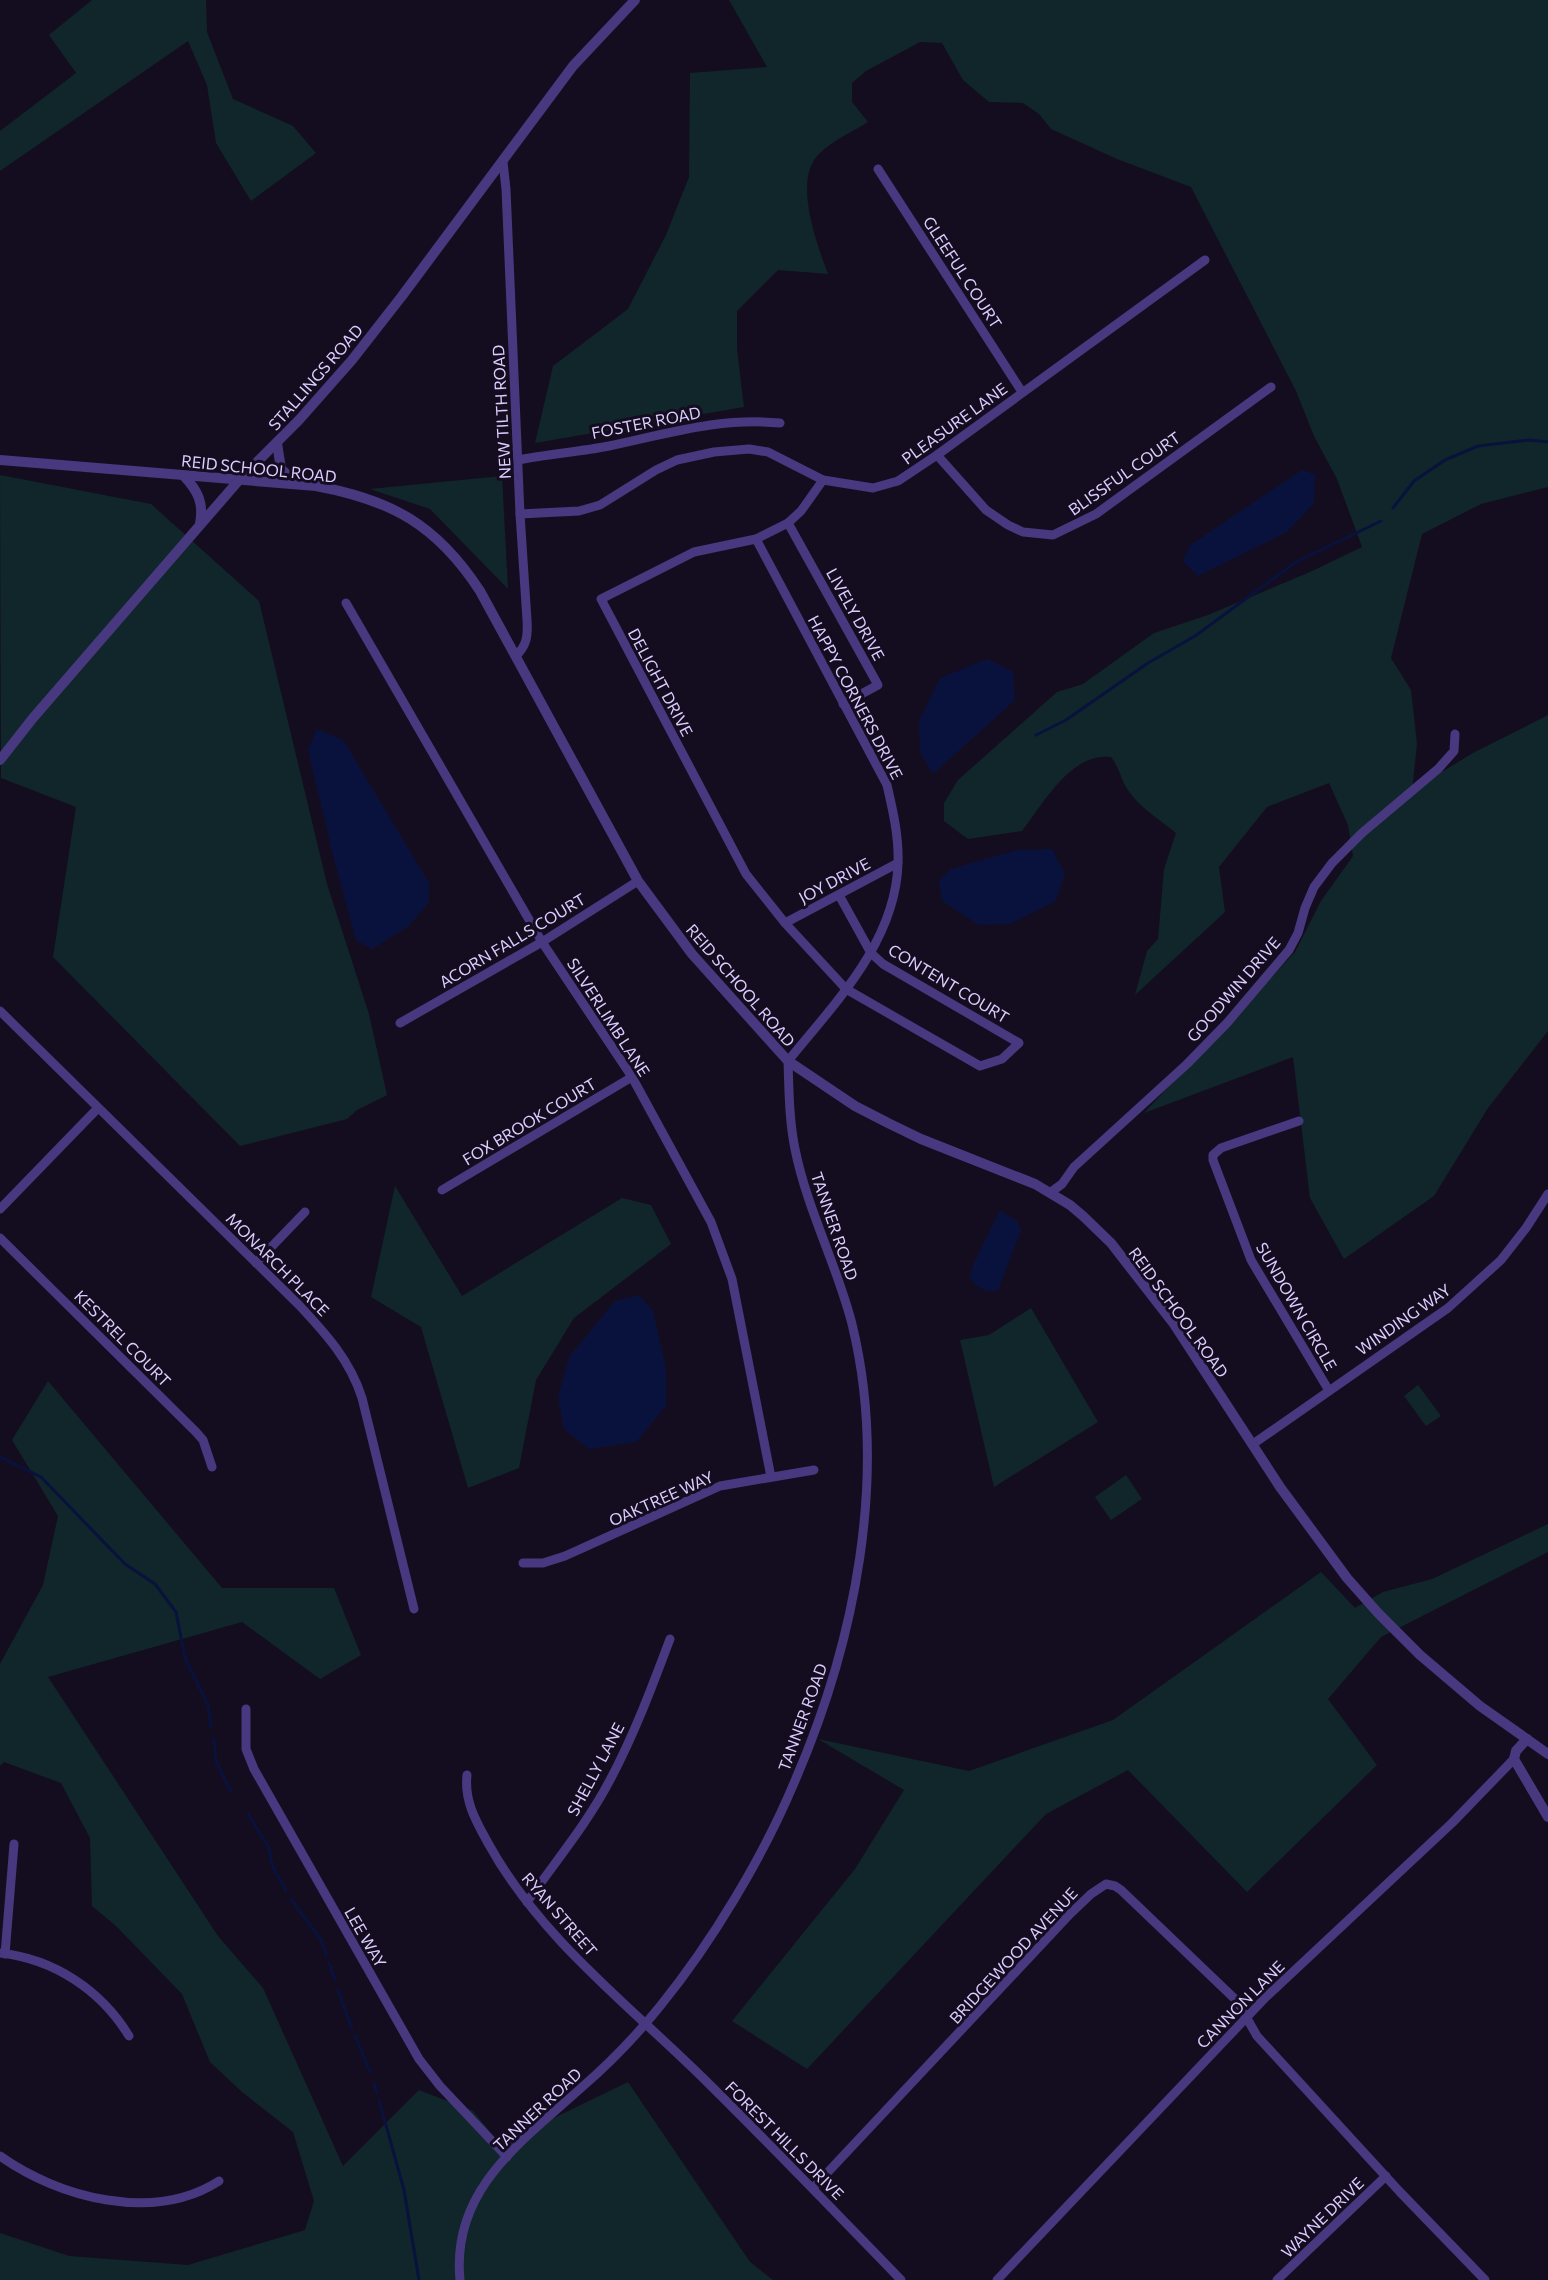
<svg xmlns="http://www.w3.org/2000/svg" width="1548" height="2280" viewBox="0 0 1548 2280" font-family="Commissioner,sans-serif">
	<style>
		.green { fill: #10262a }
		.water { fill: #09123d }
		.lines { fill: none; stroke-linecap: round; stroke-linejoin: round }
		.stream { stroke: #09123d; stroke-width: 3 }
		.minor { stroke: #48387f; stroke-width: 9 }
		.tertiary { stroke: #48387f; stroke-width: 10 }
		.labels { text-anchor: middle; dominant-baseline: central; stroke-width: 6; stroke-linejoin: round; paint-order: stroke }
		.street-label { font-size: 16px; fill: #dccdff; stroke: #140d20 }
	</style>
	<rect width="100%" height="100%" fill="#140d20"/>
	<!-- green -->
	<g class="green">
		<path d="M92 0H206L207 32 233 99 293 126 316 153 251 201 216 143 207 85 188 41 0 171V131L76 73 49 35Z"/>
		<path d="M729 0H1548V487L1481 504 1422 534 1391 658 1411 690 1417 744 1412 790 1473 753 1548 715V1031L1488 1108 1434 1196 1344 1259 1310 1198 1293 1057 1144 1113 1295 952 1321 901 1353 856 1348 825 1329 783 1267 807 1219 867 1225 912 1135 995 1147 951 1158 939 1164 869 1176 833C1159 819 1138 807 1126 787 1120 777 1120 769 1111 757 1071 752 1044 803 1022 831L968 839 944 821V803L958 780 1057 692 1083 684 1154 633 1208 615 1310 572 1362 547 1337 479 1314 436 1296 391 1191 187 1117 159 1051 129 1039 114 1023 103 989 102 963 80 942 43 920 42 866 71 852 83V102L868 122C852 132 834 140 821 152 791 177 817 244 828 274L778 270 737 311V349L744 407 535 443 553 366 628 309 666 235 689 177 690 73 767 67Z"/>
		<path d="M0 475 151 504 259 601 327 884 369 1014 387 1095 357 1110 347 1119 240 1146 53 957 76 807 1 778Z"/>
		<path d="M502 476 508 589 430 509 370 489Z"/>
		<path d="M395 1186 462 1296 622 1198 651 1205 671 1244 574 1318 536 1380 519 1468 468 1488 421 1327 371 1297Z"/>
		<path d="M1031 1308 1098 1422 994 1487 960 1340 989 1335Z"/>
		<path d="M48 1381 222 1588H334L361 1655 320 1679 242 1622 48 1677 218 1936 263 1988 343 2166 419 2090 473 2111 500 2144 628 2082 750 2262 773 2280H0V2233L69 2256 188 2265 305 2230 314 2201 293 2132 242 2092 210 2062 182 1994 116 1926 92 1906 90 1838 61 1783 4 1762 0 1766V1664L43 1585 58 1516 12 1440Z"/>
		<path d="M1418 1385 1441 1416 1426 1426 1404 1396Z"/>
		<path d="M1126 1475 1142 1499 1111 1520 1095 1497Z"/>
		<path d="M1548 1524V1552L1381 1637 1328 1699 1377 1765 1247 1892 1128 1770 1046 1814 807 2069 732 2021 855 1869 904 1790 818 1739 969 1771 1113 1720 1321 1572 1355 1608 1383 1592 1432 1579Z"/>
	</g>
	<!-- water -->
	<g class="water">
		<path d="M1302 470 1315 474 1314 503 1287 532 1198 576 1183 561 1190 545Z"/>
		<path d="M987 659 1013 672 1015 700 933 774 920 752 919 721 940 678Z"/>
		<path d="M317 729 343 740 429 883V902L409 926 372 949 356 940 334 859 308 750Z"/>
		<path d="M1052 849 1065 874 1056 901 1010 924 979 925 942 901 939 881 951 869 1017 850Z"/>
		<path d="M1000 1210 1018 1222 1021 1231 998 1290C987 1294 974 1287 970 1277L973 1265Z"/>
		<path d="M639 1295 653 1311 666 1368V1406L636 1442 589 1449 564 1429 558 1397 569 1357 615 1301Z"/>
	</g>
	<g class="lines">
		<!-- stream -->
		<g class="stream">
			<path d="M1393 508 1414 481 1445 460 1478 446 1529 440 1548 442"/>
			<path d="M1036 735 1066 720 1148 663 1195 636 1296 562 1381 521"/>
			<path d="M0 1457 41 1477 125 1564 155 1584 176 1612 185 1658 208 1705 211 1727"/>
			<path d="M214 1739 216 1761 231 1792"/>
			<path d="M248 1814 269 1848 272 1865 286 1891"/>
			<path d="M291 1899 321 1940 326 1955"/>
			<path d="M329 1963 335 1980"/>
			<path d="M338 1990 352 2029"/>
			<path d="M355 2035 370 2072"/>
			<path d="M374 2083 377 2093"/>
			<path d="M379 2100 404 2190 419 2280"/>
		</g>
		<!-- minor -->
		<g class="minor">
			<path d="M503 162 506 189 520 514 527 620C528 636 527 645 516 656"/>
			<path d="M878 169 1022 392"/>
			<path d="M937 455 986 510 1008 525 1023 532 1053 535 1096 514 1271 387"/>
			<path d="M518 460C548 454 579 452 609 446 667 434 720 417 780 423"/>
			<path d="M823 480 801 511 788 523 756 539 694 552 601 599 746 874 785 923 846 989 980 1066 1002 1059 1019 1043 883 964 871 953 839 895"/>
			<path d="M520 514 579 511 600 505 656 470 677 460 714 452 749 449 768 452 823 480 873 488 898 481 937 455 1205 260"/>
			<path d="M788 523 878 685 843 704"/>
			<path d="M346 603 542 942 632 1077 711 1222 732 1279 771 1477"/>
			<path d="M785 923 898 863"/>
			<path d="M0 1011 299 1305C326 1334 350 1360 362 1398L414 1609"/>
			<path d="M400 1023 542 942 638 881"/>
			<path d="M1299 1121 1221 1148 1213 1155V1160L1251 1260 1328 1389"/>
			<path d="M442 1190 632 1077"/>
			<path d="M1051 1192 1062 1184 1074 1167 1187 1064 1227 1023 1289 950 1298 933 1305 908 1314 887 1332 863 1362 833 1438 769 1454 751 1455 734"/>
			<path d="M0 1209 98 1108"/>
			<path d="M0 1238 196 1432 203 1440 212 1467"/>
			<path d="M256 1263 305 1212"/>
			<path d="M1253 1444 1448 1308 1501 1260 1526 1228 1548 1194"/>
			<path d="M523 1563H543L565 1556 720 1486 814 1470"/>
			<path d="M246 1709V1749L254 1769 419 2059 440 2086 507 2157"/>
			<path d="M467 1775C464 1801 476 1821 488 1843 540 1938 628 2004 704 2079 771 2145 836 2213 901 2280"/>
			<path d="M527 1902C555 1862 587 1824 610 1780 634 1735 652 1687 670 1639"/>
			<path d="M0 1953C54 1959 101 1990 129 2036"/>
			<path d="M5 1954 14 1844"/>
			<path d="M0 2156C59 2198 154 2223 219 2181"/>
			<path d="M813 2188 1070 1914 1091 1894 1106 1884 1115 1886 1121 1890 1237 2001 1257 2036 1400 2192 1485 2280"/>
			<path d="M460 2280C451 2190 521 2142 581 2088 610 2063 637 2035 661 2005 712 1942 763 1857 794 1783 855 1643 889 1475 852 1324 837 1265 807 1209 795 1149 789 1120 789 1090 788 1061 834 1004 896 942 898 863 899 837 893 811 887 785L756 539"/>
			<path d="M997 2280 1265 1998 1452 1823 1514 1759"/>
			<path d="M1277 2280 1386 2176"/>
		</g>
		<!-- tertiary -->
		<g class="tertiary">
			<path d="M277 443 281 469 297 484"/>
			<path d="M0 460 316 486C392 500 437 525 480 591L638 881 692 954 788 1061 855 1106 888 1123 921 1139 1035 1184 1070 1205 1083 1216 1111 1243 1174 1324 1280 1487 1347 1578 1378 1613 1420 1655 1480 1706 1548 1754"/>
			<path d="M184 476C198 491 204 503 200 524"/>
			<path d="M0 760 33 718 240 479 299 420 352 360 402 296 573 66 635 0"/>
			<path d="M1527 1739 1516 1751 1514 1759 1548 1817"/>
		</g>
	</g>
	<g class="labels">
		<!-- street labels -->
		<g class="street-label">
			<text transform="translate(963 272) rotate(57)">GLEEFUL COURT</text>
			<text transform="translate(315 377) rotate(-49)">STALLINGS ROAD</text>
			<text transform="translate(501 412) rotate(-93)">NEW TILTH ROAD</text>
			<text transform="translate(646 422) rotate(-11)">FOSTER ROAD</text>
			<text transform="translate(954 423) rotate(-36)">PLEASURE LANE</text>
			<text transform="translate(259 468) rotate(6)">REID SCHOOL ROAD</text>
			<text transform="translate(1124 473) rotate(-35)">BLISSFUL COURT</text>
			<text transform="translate(856 614) rotate(61)">LIVELY DRIVE</text>
			<text transform="translate(661 682) rotate(62)">DELIGHT DRIVE</text>
			<text transform="translate(856 697) rotate(62)">HAPPY CORNERS DRIVE</text>
			<text transform="translate(834 880) rotate(-28)">JOY DRIVE</text>
			<text transform="translate(512 940) rotate(-31)">ACORN FALLS COURT</text>
			<text transform="translate(949 983) rotate(31)">CONTENT COURT</text>
			<text transform="translate(741 985) rotate(49)">REID SCHOOL ROAD</text>
			<text transform="translate(1233 989) rotate(-49)">GOODWIN DRIVE</text>
			<text transform="translate(609 1017) rotate(57)">SILVERLIMB LANE</text>
			<text transform="translate(529 1121) rotate(-31)">FOX BROOK COURT</text>
			<text transform="translate(835 1226) rotate(71)">TANNER ROAD</text>
			<text transform="translate(278 1264) rotate(45)">MONARCH PLACE</text>
			<text transform="translate(1297 1306) rotate(60)">SUNDOWN CIRCLE</text>
			<text transform="translate(1179 1312) rotate(54)">REID SCHOOL ROAD</text>
			<text transform="translate(1403 1319) rotate(-35)">WINDING WAY</text>
			<text transform="translate(123 1338) rotate(45)">KESTREL COURT</text>
			<text transform="translate(661 1498) rotate(-24)">OAKTREE WAY</text>
			<text transform="translate(802 1717) rotate(-70)">TANNER ROAD</text>
			<text transform="translate(595 1769) rotate(-62)">SHELLY LANE</text>
			<text transform="translate(560 1914) rotate(49)">RYAN STREET</text>
			<text transform="translate(366 1937) rotate(60)">LEE WAY</text>
			<text transform="translate(1013 1955) rotate(-47)">BRIDGEWOOD AVENUE</text>
			<text transform="translate(1240 2004) rotate(-45)">CANNON LANE</text>
			<text transform="translate(537 2109) rotate(-43)">TANNER ROAD</text>
			<text transform="translate(785 2140) rotate(45)">FOREST HILLS DRIVE</text>
			<text transform="translate(1322 2217) rotate(-44)">WAYNE DRIVE</text>
		</g>
	</g>
</svg>
